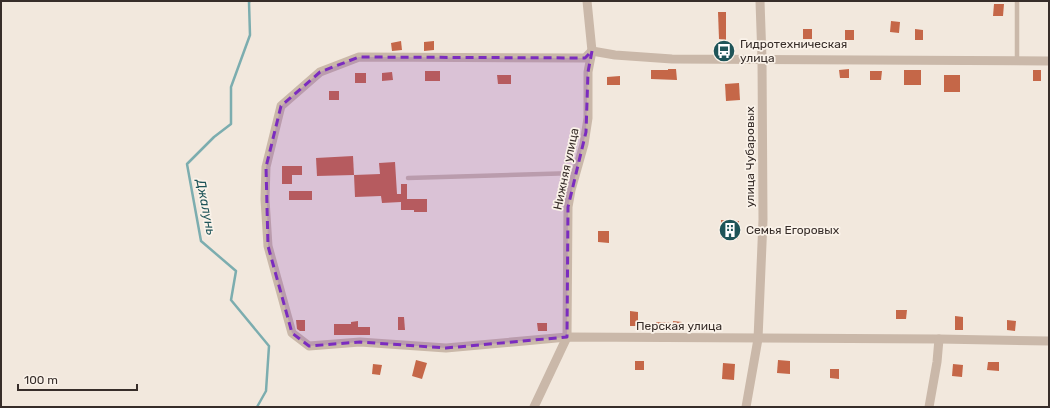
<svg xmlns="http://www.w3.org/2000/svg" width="1050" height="408" viewBox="0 0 1050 408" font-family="Rubik,sans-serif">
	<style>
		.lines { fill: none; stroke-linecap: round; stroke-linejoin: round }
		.stream { stroke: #7cadaf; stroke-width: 2.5 }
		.building { fill: #c56748 }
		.service { stroke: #cab8a9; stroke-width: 4.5 }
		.minor { stroke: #cab8a9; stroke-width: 9 }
		.marked { fill: #7b2cbf; fill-opacity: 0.2; stroke: #7b2cbf; stroke-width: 3; stroke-dasharray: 8 5; stroke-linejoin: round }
		.labels { text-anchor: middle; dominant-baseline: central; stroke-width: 3.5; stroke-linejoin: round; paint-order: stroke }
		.poi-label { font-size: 12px; fill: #372d29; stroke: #faf2e9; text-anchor: start }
		.street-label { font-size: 12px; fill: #372d29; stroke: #faf2e9 }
		.water-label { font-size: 13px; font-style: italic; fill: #1e5458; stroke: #faf2e9 }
	</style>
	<rect width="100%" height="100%" fill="#f2e8dd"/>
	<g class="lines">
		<!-- stream -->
		<path class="stream" d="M250 1 249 2 250 35 231 87V124L214 137 187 164 201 241 236 271 231 300 269 346 266 391 257 407"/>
	</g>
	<!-- building -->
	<g class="building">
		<path d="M994 4H1004L1003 16H993Z"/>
		<path d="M718 12H726V40L719 39Z"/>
		<path d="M891 21 900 22 899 33 890 32Z"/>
		<rect x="803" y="29" width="9" height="10"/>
		<path d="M915 29 923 30V40H915Z"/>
		<rect x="845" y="30" width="9" height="10"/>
		<path d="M401 41 402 50 392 51 391 43Z"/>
		<path d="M434 41V50L424 51V42Z"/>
		<path d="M668 69H676L677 80 651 79V70H668Z"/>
		<path d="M849 69V78H840L839 70Z"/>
		<rect x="904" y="70" width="17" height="15"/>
		<rect x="1033" y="70" width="8" height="11"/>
		<rect x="425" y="71" width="15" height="10"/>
		<path d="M870 71H882L881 80H870Z"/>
		<path d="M392 72 393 80 382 81V73Z"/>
		<rect x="355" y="73" width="11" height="10"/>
		<path d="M497 75H511V84H498Z"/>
		<rect x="944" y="75" width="16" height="17"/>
		<path d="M620 76V85H607V77Z"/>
		<path d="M739 83 740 100 726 101 725 84Z"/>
		<rect x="329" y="91" width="10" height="9"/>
		<path d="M353 156 354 175 317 176 316 158Z"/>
		<path d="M395 162 397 194H401V184H407V199H427V212H414V210H401V202L382 203 381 196 355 197 354 175 380 174 379 163Z"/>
		<path d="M282 166H302V175H292V184H282Z"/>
		<rect x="289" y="191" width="23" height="9"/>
		<path d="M721 220 739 221 738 239 721 238Z"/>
		<path d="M598 231H609V243L598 242Z"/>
		<path d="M896 310H907L906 319H896Z"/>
		<path d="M630 311 638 312V326H630Z"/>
		<path d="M955 316 963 317V330H955Z"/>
		<path d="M398 317H404L405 330H398Z"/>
		<path d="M296 320H305V331H300L297 329Z"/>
		<path d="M1007 320 1016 321 1015 331 1007 330Z"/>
		<path d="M358 321V327H370V335H334V324H351V322Z"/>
		<path d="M673 321 682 322 681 331 656 330V322L673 323Z"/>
		<path d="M537 323H547V331H538Z"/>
		<path d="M416 360 427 363 422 379 412 376Z"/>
		<path d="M778 360 790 361V374L777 373Z"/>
		<rect x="635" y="361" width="9" height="9"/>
		<path d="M988 362H999V371L987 370Z"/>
		<path d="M723 363 735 364 734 380 722 379Z"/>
		<path d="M373 364 382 365 380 375 372 374Z"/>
		<path d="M953 364 963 365 962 377 952 376Z"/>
		<path d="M830 369H839V379L830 378Z"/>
	</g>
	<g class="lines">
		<!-- service -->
		<g class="service">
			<path d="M1017 1V62"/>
			<path d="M408 178 576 173"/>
		</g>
		<!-- minor -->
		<g class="minor">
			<path d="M592 51 585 58 359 57 320 72 281 106 266 167 265 199 268 246 292 333 309 346 360 342 446 348 567 337 939 339 1049 341"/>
			<path d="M592 51 615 55 672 59 1049 61"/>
			<path d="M534 407 567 337 568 207 571 190 584 144 588 118V72L592 51 587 1"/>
			<path d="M746 407 758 339 763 220 762 59 760 1"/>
			<path d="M929 407 937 362 939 339"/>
		</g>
	</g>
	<!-- marked area -->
	<path class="marked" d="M592 51 588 72 586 132 568 207 567 337 446 348 360 342 309 346 292 333 268 246 266 167 281 106 320 72 359 57 585 58Z"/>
	<!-- icons -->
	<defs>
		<g id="bus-disc" transform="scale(1.15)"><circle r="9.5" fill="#1e5458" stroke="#faf2e9"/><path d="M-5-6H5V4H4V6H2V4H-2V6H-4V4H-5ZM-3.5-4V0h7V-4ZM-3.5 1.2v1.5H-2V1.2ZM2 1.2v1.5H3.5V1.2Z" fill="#fff"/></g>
		<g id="building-disc" transform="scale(1.15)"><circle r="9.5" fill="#1e5458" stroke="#faf2e9"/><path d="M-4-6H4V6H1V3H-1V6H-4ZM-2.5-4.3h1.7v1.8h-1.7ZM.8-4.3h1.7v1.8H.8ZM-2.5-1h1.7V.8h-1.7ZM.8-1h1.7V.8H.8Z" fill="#fff"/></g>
	</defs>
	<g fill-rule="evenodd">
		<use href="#bus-disc" x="724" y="51"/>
		<use href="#building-disc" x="730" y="230"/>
	</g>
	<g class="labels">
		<!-- poi labels -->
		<g class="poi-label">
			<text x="740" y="44">Гидротехническая<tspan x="740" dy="14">улица</tspan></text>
			<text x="746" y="230">Семья Егоровых</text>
		</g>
		<!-- street labels -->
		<g class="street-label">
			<text transform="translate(750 157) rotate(-90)">улица Чубаровых</text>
			<text transform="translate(566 169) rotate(-78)">Нижняя улица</text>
			<text x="679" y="326">Перская улица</text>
		</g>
		<!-- water labels -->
		<g class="water-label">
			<text transform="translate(206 207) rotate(79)">Джалунь</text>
		</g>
	</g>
	<!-- border -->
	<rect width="1050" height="408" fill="none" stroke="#372d29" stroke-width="4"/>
	<!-- scale -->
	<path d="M18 384v6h119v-6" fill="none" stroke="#372d29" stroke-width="2"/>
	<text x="24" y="384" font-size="12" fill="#372d29" stroke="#faf2e9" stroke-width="3" paint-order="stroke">100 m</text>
</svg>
